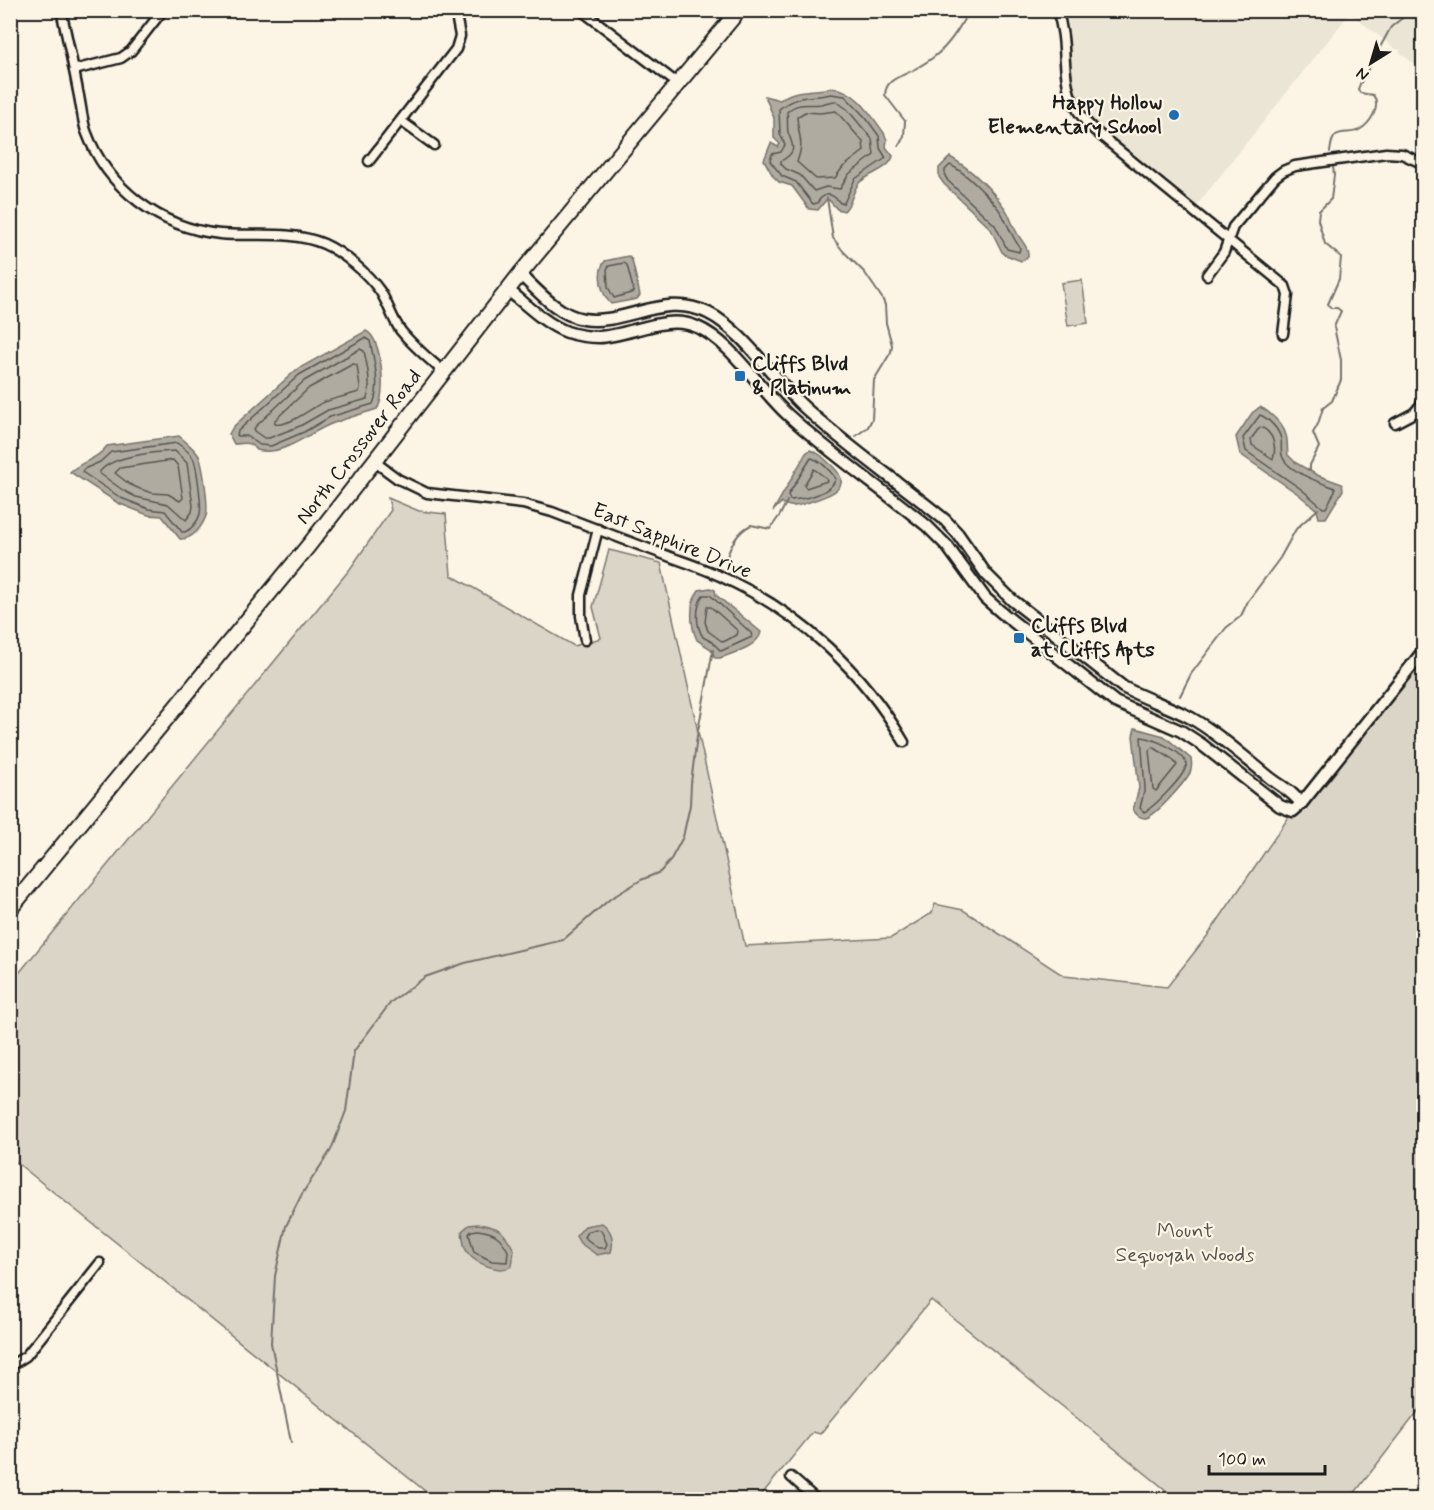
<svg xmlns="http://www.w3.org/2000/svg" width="1434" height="1510" viewBox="0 0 1434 1510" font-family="Mynerve,sans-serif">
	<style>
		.built { fill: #ebe5d6 }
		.green { fill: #dbd5c8; stroke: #7c7872; stroke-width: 1.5 }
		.water { fill: #b0aba1; stroke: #75726c; stroke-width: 1.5 }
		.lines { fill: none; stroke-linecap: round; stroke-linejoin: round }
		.shore { stroke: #575551; stroke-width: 1.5 }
		.stream { stroke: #75726c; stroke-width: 2 }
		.minor-casing { stroke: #1c1c1c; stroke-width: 13 }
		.tertiary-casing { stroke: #1c1c1c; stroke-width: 15 }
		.primary-casing { stroke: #1c1c1c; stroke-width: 18 }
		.minor { stroke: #fcf5e5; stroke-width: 8 }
		.tertiary { stroke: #fcf5e5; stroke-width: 10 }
		.primary { stroke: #fcf5e5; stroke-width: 14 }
		.poi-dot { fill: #1f6fb2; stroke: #fcf5e5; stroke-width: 2 }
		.labels { text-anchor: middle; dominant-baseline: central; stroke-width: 4.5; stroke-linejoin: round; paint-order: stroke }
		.poi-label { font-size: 21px; font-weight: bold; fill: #1c1c1c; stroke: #fcf5e5; text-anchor: start }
		.street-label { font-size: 21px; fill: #1c1c1c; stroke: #fcf5e5 }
		.park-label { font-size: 21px; fill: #555450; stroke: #fcf5e5 }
	</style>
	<rect width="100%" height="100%" fill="#fcf5e5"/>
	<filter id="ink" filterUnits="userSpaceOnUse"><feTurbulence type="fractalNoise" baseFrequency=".0167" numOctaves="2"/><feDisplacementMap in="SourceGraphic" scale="12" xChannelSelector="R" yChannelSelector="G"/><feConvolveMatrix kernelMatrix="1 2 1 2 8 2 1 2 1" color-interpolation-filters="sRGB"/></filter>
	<g filter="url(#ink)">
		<!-- built -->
		<path class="built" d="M1057 11H1423V71L1350 13 1193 210 1076 110Z"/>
		<!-- green -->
		<g class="green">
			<path d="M1082 280 1088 323 1068 326 1061 283Z"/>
			<path d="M388 498 419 511 446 514 451 575 574 646 601 638 593 607 609 550 661 563 745 946 891 938 932 913 935 904 963 910 1064 976 1167 987 1208 935 1293 811 1423 650V1405L1350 1499H1177L931 1300 820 1434 813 1432 758 1499H435L11 1158 10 984 350 569 391 510Z"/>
		</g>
		<!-- water -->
		<g class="water">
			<path d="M830 88C855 87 871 115 884 133L887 140 886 147 893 156C890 169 870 173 860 182 852 190 853 203 844 211L837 209 829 200H826L818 210 809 209 792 186 779 182 773 176 764 160 771 143 778 147 780 144 774 138V118L765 96 780 100C795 88 812 92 830 88Z"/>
			<path d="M950 157C971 169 993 190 1006 210 1010 216 1012 224 1016 231 1020 240 1029 246 1028 257L1021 261 1003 254 990 228 944 184 939 177V168Z"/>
			<path d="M628 256 632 260 640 295 637 299 611 304C601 294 596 272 605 261Z"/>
			<path d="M366 331C382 337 387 396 377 409 362 414 346 418 331 424 308 433 283 457 257 450 247 440 246 444 234 444L229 434 233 427 296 370Z"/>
			<path d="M1260 407C1270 412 1283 424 1286 435 1288 441 1287 449 1288 455L1296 463 1317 475 1342 484 1343 490 1326 518H1319L1317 510 1298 494 1240 454 1236 437 1252 413Z"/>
			<path d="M179 436C186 442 194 448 199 456 203 465 209 507 206 516 202 527 192 540 180 539L162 516 148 515 118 503 70 472C82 461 98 459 107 446Z"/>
			<path d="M810 450C818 452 823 457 829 463 855 485 835 494 812 501 806 503 800 506 794 506 789 507 785 504 781 503L773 511 806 453Z"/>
			<path d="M710 588 715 590 716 595 761 632C759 646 733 653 720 658H715L711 649 697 640C690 625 689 603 699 590Z"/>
			<path d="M1135 728 1164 736 1191 759C1192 764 1192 768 1190 773 1184 783 1155 817 1145 818 1139 818 1136 814 1133 810L1139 788 1133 736Z"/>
			<path d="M602 1223C612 1230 614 1241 611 1252L597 1255 580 1243 576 1236 585 1226Z"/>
			<path d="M478 1224C500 1227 504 1231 514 1250L512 1266C500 1274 472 1263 466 1250 463 1245 463 1237 462 1231L469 1225Z"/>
		</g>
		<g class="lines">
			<!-- shore -->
			<g class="shore">
				<path d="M831 94 845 96 866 118 879 136 880 148 886 158 855 179 844 203H840C832 192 824 192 817 203L813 204 796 182 782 176 770 161 772 154 781 152 785 145 780 134 779 109C800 93 808 99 831 94Z"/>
				<path d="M836 101 847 109 872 139 874 155 849 174 840 189 826 187 814 191 800 175 786 169 781 164V161C799 151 792 145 788 132 787 127 788 118 787 112 798 101 808 106 821 104 826 103 831 101 836 101Z"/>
				<path d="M836 111 863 142 864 151 843 167 835 178 816 179 797 162C805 140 798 137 797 117L805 112 820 113Z"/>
				<path d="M950 165C963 170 994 201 1002 214 1008 225 1012 237 1020 248L1019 252 1007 249 995 225 948 181 945 176V170Z"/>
				<path d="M624 263 627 265 634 292 614 298 608 287 607 269 609 266Z"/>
				<path d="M365 338 370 341C374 361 381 385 373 404L330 417 304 432 271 446 260 445 247 436H237L238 431 299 375Z"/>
				<path d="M360 349 364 351C367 366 372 384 367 399L328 410 300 426 269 438H264L254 431 255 427 304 381Z"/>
				<path d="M353 364 357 365 360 388 359 392C347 396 333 398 322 403 308 410 290 426 275 424V420L309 388Z"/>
				<path d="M1260 415C1268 418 1279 429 1281 439 1282 445 1280 452 1283 458 1289 472 1322 483 1335 488V491L1326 508H1323L1301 489 1246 451 1243 438Z"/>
				<path d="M1260 427C1273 431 1277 447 1273 459L1252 445 1251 439Z"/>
				<path d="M177 443C183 447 191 453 194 460 197 469 202 505 200 514 198 521 192 529 185 532H182L165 511 149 509 121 498 82 472 84 469 100 462 111 452Z"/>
				<path d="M175 451 187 463 193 506 192 512 186 520 168 504 136 497 124 491 99 473C109 456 155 452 175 451Z"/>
				<path d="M811 458C820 460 830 470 836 479 830 494 805 499 790 500L788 495Z"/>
				<path d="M173 460 178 466 183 498 180 501 168 494 152 493 140 489 129 484 115 473 120 468Z"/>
				<path d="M814 469 826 478 827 481 806 488 804 485Z"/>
				<path d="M703 595H710L751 633 752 637 721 651 712 642 703 637C695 625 696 607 703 595Z"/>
				<path d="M707 607H711L738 631 737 635 723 642 708 631 705 622Z"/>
				<path d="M1141 737C1151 737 1188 753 1186 766 1184 777 1154 807 1144 812L1140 808 1145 788Z"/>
				<path d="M1153 747 1172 759 1177 765 1156 791 1153 789 1149 750Z"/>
				<path d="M596 1229 601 1230 607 1244 605 1248H598L584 1237 587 1232Z"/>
				<path d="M478 1230C495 1232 501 1237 508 1251L507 1262 492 1261 474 1252 469 1234 471 1231Z"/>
			</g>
			<!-- stream -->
			<g class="stream">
				<path d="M899 146 904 136 905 121 885 95C886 77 903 77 915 69 922 65 929 61 935 56 949 45 961 26 969 10"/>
				<path d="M1330 152C1331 147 1331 139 1336 135 1342 131 1352 134 1359 130 1370 124 1382 106 1373 95L1360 93 1358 89 1360 84 1391 27 1406 15 1410 16 1418 10"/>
				<path d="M827 198 833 238 843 251 865 273 882 298 885 305 886 323 892 345 891 352 874 380 872 419 868 427 856 436"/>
				<path d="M1310 471V465L1319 447 1313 433 1318 424 1323 408 1332 401 1341 380V360L1334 327 1341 311 1337 308H1331L1328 304 1339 279 1341 257 1325 244 1318 220 1319 211 1331 199 1334 175 1333 166"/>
				<path d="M726 559C731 545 737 532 751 525L770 529 780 515 787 501"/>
				<path d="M1180 696 1191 674 1226 628 1241 616 1248 601 1280 558 1296 529 1318 509"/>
				<path d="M291 1442 271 1343 275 1276 286 1226 302 1194 331 1150 346 1111 354 1051 391 1002 425 977 465 963 563 940 610 899 641 880 660 872 670 861 683 837 690 805 691 783 697 736 713 650"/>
			</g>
			<!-- minor casing -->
			<g class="minor-casing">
				<g id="minor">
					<path d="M61 10C67 37 73 64 78 91 81 104 82 119 86 131 107 188 160 228 220 234 255 237 291 230 324 244 344 253 367 273 380 291 388 303 392 319 401 331 414 347 429 359 444 372"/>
					<path d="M581 10 678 84"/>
					<path d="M1057 10C1073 57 1052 91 1094 130L1285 286 1288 295 1283 334"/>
					<path d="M74 70 121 58 131 51 163 10"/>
					<path d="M401 121 434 145"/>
					<path d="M369 161 456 49 460 36 455 10"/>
					<path d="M1424 268V285"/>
					<path d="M1207 275 1224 252 1233 227 1275 177 1283 171 1295 166 1386 153 1402 154 1424 164"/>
					<path d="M1395 423 1414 413 1424 401"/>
					<path d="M375 462 398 479 427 493 523 504 552 512C591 527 630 542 668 556 687 563 706 569 724 578 799 612 863 671 904 742"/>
					<path d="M585 640 581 616V595L598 529"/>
					<path d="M10 1366 26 1356 100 1263"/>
					<path d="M791 1477 817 1500"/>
				</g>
			</g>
			<!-- tertiary casing -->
			<g class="tertiary-casing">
				<g id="tertiary">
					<path d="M520 274C537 290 558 315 583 319 625 326 664 291 708 313 743 330 775 381 805 408 849 448 899 482 945 520L958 534 986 574 1012 600 1123 687C1145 699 1169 706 1191 718 1219 734 1244 757 1269 777 1280 786 1294 792 1301 804"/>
					<path d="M508 290C526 304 545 324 567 332 576 335 589 337 599 337 630 336 666 313 697 327 731 341 760 390 788 415 832 455 882 489 927 526L947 546 985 598 1001 612 1115 702 1181 731 1201 744 1280 806 1293 811 1301 804 1424 650"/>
				</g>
			</g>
			<!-- primary casing -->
			<g class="primary-casing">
				<path id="primary" d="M10 909 309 545 520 274 739 10"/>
			</g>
			<!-- minor -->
			<use href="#minor" class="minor"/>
			<!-- tertiary -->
			<use href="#tertiary" class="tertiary"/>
			<!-- primary -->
			<use href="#primary" class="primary"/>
		</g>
	</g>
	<!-- markers -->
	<g class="poi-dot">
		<circle cx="1174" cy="115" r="6"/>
		<rect x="734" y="370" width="12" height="12" rx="3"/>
		<rect x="1013" y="632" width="12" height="12" rx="3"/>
	</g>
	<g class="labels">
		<!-- poi labels -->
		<g class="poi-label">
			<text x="1162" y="103" text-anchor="end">Happy Hollow<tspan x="1162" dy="24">Elementary School</tspan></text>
			<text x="752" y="364">Cliffs Blvd<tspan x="752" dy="24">&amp; Platinum</tspan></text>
			<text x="1031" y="626">Cliffs Blvd<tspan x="1031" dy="24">at Cliffs Apts</tspan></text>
		</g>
		<!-- street labels -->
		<g class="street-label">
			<text transform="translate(359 447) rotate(-52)">North Crossover Road</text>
			<text transform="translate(672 541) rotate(22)">East Sapphire Drive</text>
		</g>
		<!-- park labels -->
		<g class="park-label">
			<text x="1185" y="1231">Mount<tspan x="1185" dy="24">Sequoyah Woods</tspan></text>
		</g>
	</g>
	<!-- margin -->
	<rect width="1434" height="1510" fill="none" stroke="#fcf5e5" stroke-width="36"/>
	<rect x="18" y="18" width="1398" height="1474" fill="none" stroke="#1c1c1c" stroke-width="2" filter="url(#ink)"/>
	<!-- north arrow -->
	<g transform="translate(1371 63) rotate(217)" stroke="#fcf5e5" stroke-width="4.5" paint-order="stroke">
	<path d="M0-4.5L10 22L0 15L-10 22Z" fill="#1c1c1c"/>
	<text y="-9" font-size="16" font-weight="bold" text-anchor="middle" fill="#1c1c1c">N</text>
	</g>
	<!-- scale -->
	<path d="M1209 1465v9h116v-9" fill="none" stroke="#1c1c1c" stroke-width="3"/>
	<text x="1218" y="1465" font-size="18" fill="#1c1c1c" stroke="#fcf5e5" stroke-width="4.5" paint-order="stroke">100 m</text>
</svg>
